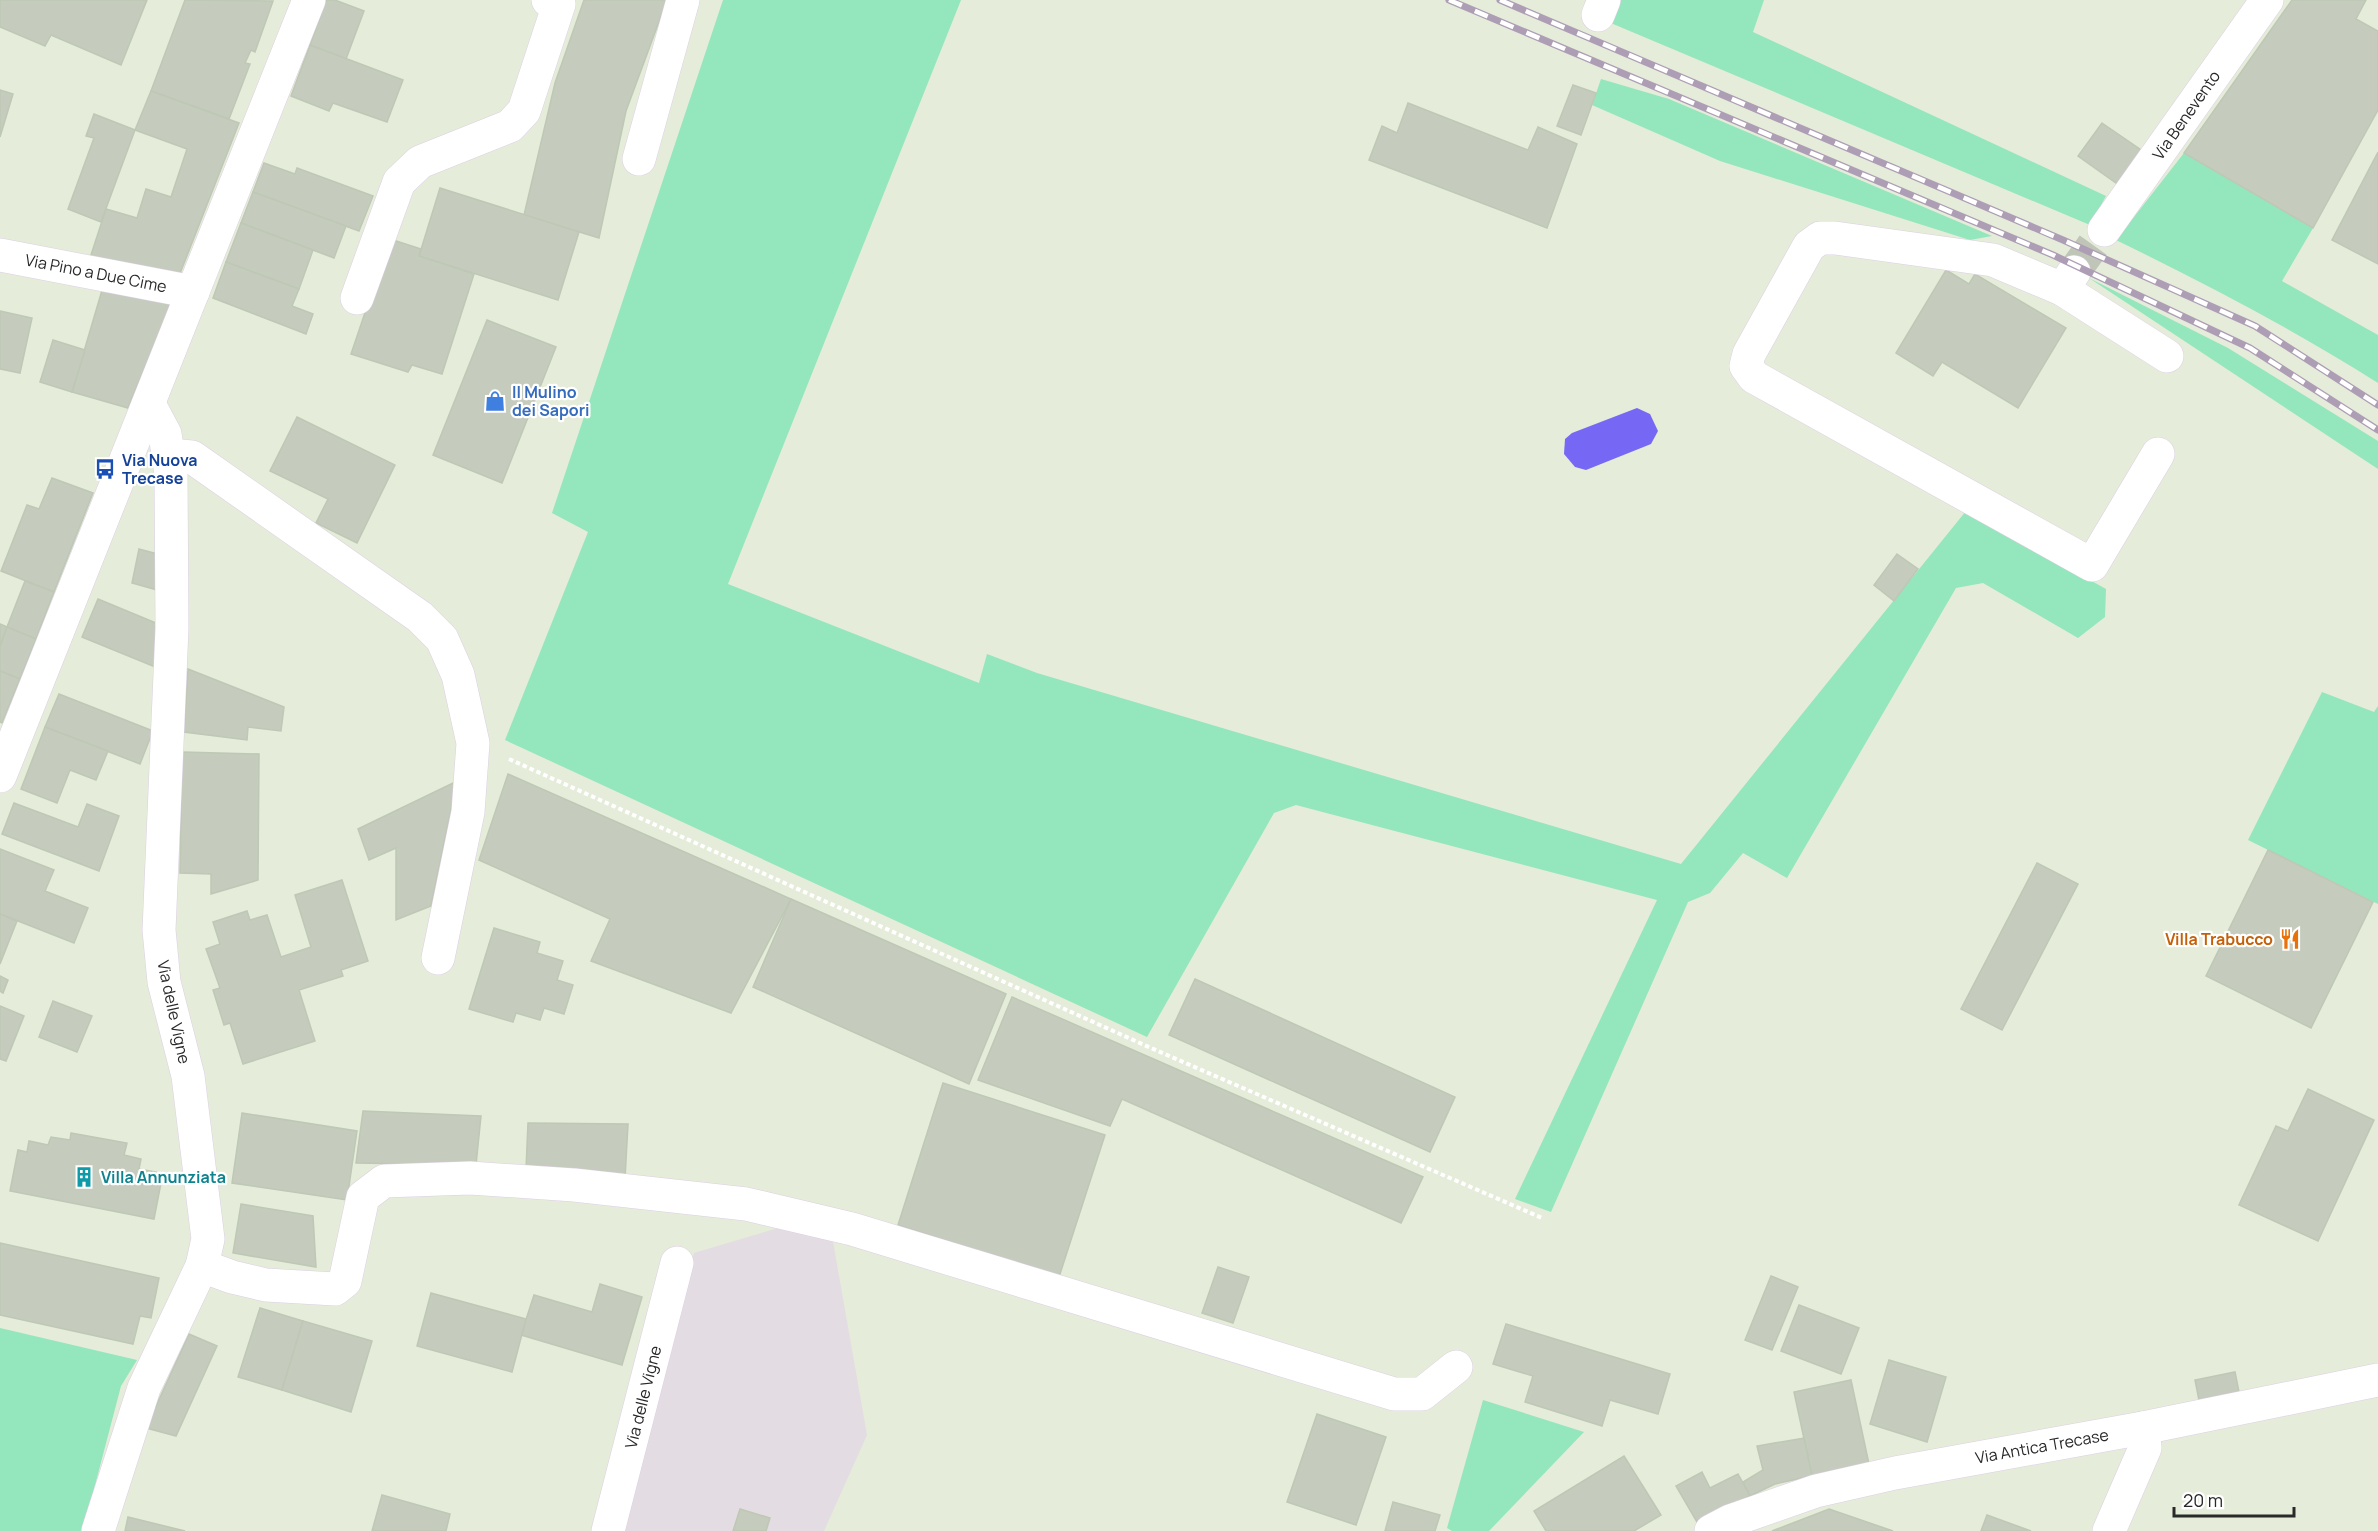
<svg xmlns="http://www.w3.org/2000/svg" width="2378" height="1531" viewBox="0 0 2378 1531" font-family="Manrope,sans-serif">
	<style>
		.industrial { fill: #e4dce3 }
		.green { fill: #94e6bc }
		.water { fill: #7668f4 }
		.building { fill: #c5cbbd; stroke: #bec8b4; stroke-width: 1.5 }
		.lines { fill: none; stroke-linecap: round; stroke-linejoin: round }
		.minor-tunnel { stroke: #bfc5b7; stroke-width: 33; stroke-dasharray: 33 16; stroke-linecap: butt }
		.minor-casing { stroke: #dcd0e3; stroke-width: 34 }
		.path { stroke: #fff; stroke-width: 4; stroke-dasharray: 4.5 3; stroke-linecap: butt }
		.minor { stroke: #fff; stroke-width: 33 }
		.rail-casing { stroke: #ad9db5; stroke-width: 7 }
		.rail { stroke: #fff; stroke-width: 4.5; stroke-dasharray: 14; stroke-linecap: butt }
		.labels { text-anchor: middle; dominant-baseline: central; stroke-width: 4.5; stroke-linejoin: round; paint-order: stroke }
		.street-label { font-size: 16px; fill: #292929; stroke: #fff }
		.shop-label { font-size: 16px; font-weight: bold; fill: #366cbe; stroke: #fff; text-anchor: start }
		.transit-label { font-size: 16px; font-weight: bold; fill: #164399; stroke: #fff; text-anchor: start }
		.food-label { font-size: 16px; font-weight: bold; fill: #c56008; stroke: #fff; text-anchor: end }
		.culture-label { font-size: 16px; font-weight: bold; fill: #0d838f; stroke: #fff; text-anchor: start }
	</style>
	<rect width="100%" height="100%" fill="#e5ecda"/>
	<!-- industrial -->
	<path class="industrial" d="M788 1225 832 1236 867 1435 824 1531H620L694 1253Z"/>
	<!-- green -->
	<g class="green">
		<path d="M723 0H961L728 584 979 683 987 654 1037 673 1681 864 1966 511 2106 589 2105 617 2078 638 1983 583 1956 588 1787 878 1743 853 1710 893 1688 902 1551 1212 1515 1199 1657 900 1296 805 1274 813 1147 1037 505 740 588 532 552 513Z"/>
		<path d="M1614 0H1764L1753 32 2106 196 2090 225 1606 21Z"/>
		<path d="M1601 79 1669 99 1992 236 1970 240 1720 161 1592 105Z"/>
		<path d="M2184 153 2313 228 2282 281 2378 335V383C2293 329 2206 284 2116 240Z"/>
		<path d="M2089 278 2228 348 2378 441V469Z"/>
		<path d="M2322 692 2374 712 2378 706V904L2248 840Z"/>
		<path d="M0 1328 137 1360 121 1386 83 1531H0Z"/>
		<path d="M1483 1400 1584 1432 1489 1531H1452L1447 1528Z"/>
	</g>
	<!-- water -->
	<path class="water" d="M1637 408 1650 414 1658 431 1651 444 1586 470 1575 467 1564 454 1565 439 1572 433Z"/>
	<!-- building -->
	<g class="building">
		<path d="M0 0H147L121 65 51 35 45 46 0 27Z"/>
		<path d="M185 0 273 1 255 52 251 50 245 63 250 64 229 119 151 91Z"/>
		<path d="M326 0H335L364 11 346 59 310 45Z"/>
		<path d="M584 0H667L626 111 599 238 524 215 555 83Z"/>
		<path d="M2292 0H2366L2356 19 2378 31V110L2313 228 2184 153Z"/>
		<path d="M310 45 403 80 387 122 333 103 329 111 291 96Z"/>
		<path d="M1573 85 1596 93 1581 135 1557 126Z"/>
		<path d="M0 90 13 94 0 137Z"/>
		<path d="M151 91 239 123 179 276 90 258 106 209 137 218 146 189 171 197 187 149 135 130Z"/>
		<path d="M1408 103 1528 150 1538 127 1577 144 1547 228 1369 160 1382 126 1397 133Z"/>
		<path d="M94 114 135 130 101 222 68 209 94 138 86 136Z"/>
		<path d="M2102 123 2147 154 2123 188 2078 156Z"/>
		<path d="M2378 152V264L2332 240Z"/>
		<path d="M264 163 295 174 297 168 373 196 359 231 253 192Z"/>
		<path d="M440 188 579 232 558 300 419 256Z"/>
		<path d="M253 192 346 226 334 258 241 223Z"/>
		<path d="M241 223 313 250 299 289 226 262Z"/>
		<path d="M390 239 421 249 419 256 474 274 442 374 412 365 408 372 351 354Z"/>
		<path d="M226 262 299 289 292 306 313 314 306 334 213 298Z"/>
		<path d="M1946 270 1969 284 1975 274 2066 328 2018 408 1942 362 1933 376 1896 353Z"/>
		<path d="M103 287 172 302 128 408 72 392Z"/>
		<path d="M0 311 32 318 20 373 0 369Z"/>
		<path d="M487 320 556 347 502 483 433 455Z"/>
		<path d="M53 340 85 350 72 392 40 382Z"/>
		<path d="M297 417 395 465 357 543 316 523 328 499 270 471Z"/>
		<path d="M52 478 93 493 54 592 1 571 27 505 39 509Z"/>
		<path d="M139 549 158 554 157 590 132 583Z"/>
		<path d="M1897 554 1918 569 1894 601 1874 585Z"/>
		<path d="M25 581 54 592 36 639 7 627Z"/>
		<path d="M98 599 156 623 155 667 82 637Z"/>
		<path d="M0 624 7 627 0 647Z"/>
		<path d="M7 627 36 639 20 679 0 671V647Z"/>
		<path d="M188 669 284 707 281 731 248 727 247 740 184 732Z"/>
		<path d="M0 671 20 679 2 723 0 722Z"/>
		<path d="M59 694 153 731 140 764 45 727Z"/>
		<path d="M45 727 108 751 96 780 70 770 57 803 21 789Z"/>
		<path d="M182 752 259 754 258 880 211 894V874L180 873Z"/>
		<path d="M508 774 791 899 731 1013 591 961 610 919 479 860Z"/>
		<path d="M457 781 431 906 396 920V848L369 860 358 829Z"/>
		<path d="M14 803 78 827 87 804 119 816 99 871 2 834Z"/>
		<path d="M0 849 54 870 45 891 88 908 74 943 0 914Z"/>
		<path d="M2268 850 2373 902 2311 1028 2206 976Z"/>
		<path d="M2037 863 2078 884 2002 1030 1961 1009Z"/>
		<path d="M342 880 368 961 341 970 343 976 299 990 315 1041 243 1064 230 1023 224 1025 213 990 220 988 206 949 220 944 213 922 247 911 250 920 267 915 281 957 311 947 295 895Z"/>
		<path d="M791 899 1006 994 969 1084 753 987Z"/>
		<path d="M0 914 17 921 0 964Z"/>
		<path d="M494 928 540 942 537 953 563 961 557 980 573 985 564 1014 544 1008 540 1020 516 1013 513 1022 469 1009Z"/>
		<path d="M0 976 8 980 3 993 0 991Z"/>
		<path d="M1195 979 1455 1097 1430 1152 1169 1035Z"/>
		<path d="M1012 997 1423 1177 1401 1223 1122 1099 1110 1126 978 1080Z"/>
		<path d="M53 1001 92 1016 77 1052 39 1037Z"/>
		<path d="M0 1006 24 1016 6 1061 0 1059Z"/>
		<path d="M943 1083 1105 1135 1059 1277 898 1225Z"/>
		<path d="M2308 1089 2374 1120 2318 1241 2239 1205 2276 1126 2288 1131Z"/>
		<path d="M363 1111 481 1116 476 1165 356 1163Z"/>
		<path d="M242 1113 357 1131 347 1200 232 1183Z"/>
		<path d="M528 1123 628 1124 625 1179 526 1169Z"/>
		<path d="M71 1133 127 1143 124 1155 141 1159 139 1169 156 1172 154 1181 161 1183 154 1219 10 1191 18 1150 27 1152 29 1141 48 1145 51 1137 70 1140Z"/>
		<path d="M241 1204 313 1216 316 1267 233 1253Z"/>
		<path d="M0 1243 159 1278 151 1318 140 1316 133 1344 0 1315Z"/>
		<path d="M1218 1267 1249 1277 1233 1323 1202 1313Z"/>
		<path d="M1771 1276 1798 1287 1772 1350 1745 1340Z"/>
		<path d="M600 1284 642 1297 622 1365 521 1335 534 1295 592 1312Z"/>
		<path d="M431 1293 526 1319 512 1372 417 1346Z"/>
		<path d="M1799 1305 1859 1328 1841 1374 1781 1351Z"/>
		<path d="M260 1308 303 1321 282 1390 238 1377Z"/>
		<path d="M303 1321 372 1341 351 1412 282 1390Z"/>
		<path d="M1506 1324 1670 1374 1658 1414 1610 1400 1602 1426 1525 1402 1533 1376 1493 1364Z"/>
		<path d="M189 1334 217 1346 176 1436 146 1428Z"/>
		<path d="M1889 1360 1946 1377 1927 1442 1870 1424Z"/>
		<path d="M2235 1372 2239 1392 2199 1400 2195 1380Z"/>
		<path d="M1851 1380 1869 1464 1812 1476 1794 1392Z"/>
		<path d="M1317 1414 1386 1437 1356 1525 1287 1502Z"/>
		<path d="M1804 1438 1812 1476 1775 1484 1750 1496 1743 1482 1763 1470 1757 1446Z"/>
		<path d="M1624 1456 1661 1515 1634 1531H1546L1534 1511Z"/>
		<path d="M1702 1472 1710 1488 1738 1474 1750 1496 1697 1522 1676 1486Z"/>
		<path d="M382 1495 450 1514 446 1531H372Z"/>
		<path d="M1393 1502 1440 1515 1435 1531H1385Z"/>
		<path d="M740 1509 770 1518 766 1531H733Z"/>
		<path d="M1829 1509 1893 1531H1772Z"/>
		<path d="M1987 1515 2031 1531H1981Z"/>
		<path d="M128 1517 185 1531H125Z"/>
	</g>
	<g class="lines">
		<!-- minor-tunnel -->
		<path class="minor-tunnel" d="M2074 272 2104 230"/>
		<!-- minor casing -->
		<g class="minor-casing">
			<g id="minor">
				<path d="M1598 15 1604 0"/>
				<path d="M639 159 683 0"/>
				<path d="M2104 230 2267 0"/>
				<path d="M0 255 193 292"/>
				<path d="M2074 272 2062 289 1993 260 1835 238H1820L1809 246 1749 354 1746 366 1754 377 2092 565 2158 454"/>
				<path d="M2062 289 2167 356"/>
				<path d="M357 298 399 182 420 162 510 126 524 111 559 4 548 0"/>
				<path d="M168 455 192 457 420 617 442 639 458 675 473 743 468 812 438 958"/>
				<path d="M0 776 309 0"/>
				<path d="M202 1266 232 1277 266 1285 335 1289 345 1281 363 1197 384 1181 470 1178 574 1185 746 1204 852 1229 1394 1394H1422L1456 1367"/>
				<path d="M98 1531 144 1388 202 1266 208 1239 188 1076 164 982 159 930 172 628 171 474 165 434 149 404"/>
				<path d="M608 1531 677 1263"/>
				<path d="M1711 1531 1730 1521 1816 1491 1895 1473 2143 1428 2378 1380"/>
				<path d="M2109 1531 2145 1448 2143 1428"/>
			</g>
		</g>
		<!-- path -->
		<path class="path" d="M509 759 1151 1048 1542 1218"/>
		<!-- minor -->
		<use href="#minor" class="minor"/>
		<!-- rail casing -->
		<g class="rail-casing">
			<g id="rail">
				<path d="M1449 0 2053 255 2250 348 2378 430"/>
				<path d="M1500 0 2063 240 2255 326 2378 405"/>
			</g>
		</g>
		<!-- rail -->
		<use href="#rail" class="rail"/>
	</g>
	<!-- icons -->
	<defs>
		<g id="shop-bare" transform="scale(1.62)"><path d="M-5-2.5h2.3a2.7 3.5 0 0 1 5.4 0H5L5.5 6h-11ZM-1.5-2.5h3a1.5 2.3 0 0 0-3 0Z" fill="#3f7fe0" stroke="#fff" stroke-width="2.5" paint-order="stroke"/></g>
		<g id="bus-bare" transform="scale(1.62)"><path d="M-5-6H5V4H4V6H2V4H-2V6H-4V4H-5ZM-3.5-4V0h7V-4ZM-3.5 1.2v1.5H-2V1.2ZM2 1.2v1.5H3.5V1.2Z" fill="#1a4fb4" stroke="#fff" stroke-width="2.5" paint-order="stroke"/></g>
		<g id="restaurant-bare" transform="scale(1.62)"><path d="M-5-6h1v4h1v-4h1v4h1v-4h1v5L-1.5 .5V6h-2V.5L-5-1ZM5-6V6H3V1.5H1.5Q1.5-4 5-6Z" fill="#e8710a" stroke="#fff" stroke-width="2.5" paint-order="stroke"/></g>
		<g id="building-bare" transform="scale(1.62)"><path d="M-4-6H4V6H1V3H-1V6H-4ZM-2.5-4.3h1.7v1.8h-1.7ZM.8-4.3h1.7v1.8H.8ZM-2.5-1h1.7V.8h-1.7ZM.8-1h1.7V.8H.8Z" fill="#0f9aa8" stroke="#fff" stroke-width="2.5" paint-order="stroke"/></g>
	</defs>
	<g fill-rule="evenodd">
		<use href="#shop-bare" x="495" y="401"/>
		<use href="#bus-bare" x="105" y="469"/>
		<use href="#restaurant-bare" x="2290" y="939"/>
		<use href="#building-bare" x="84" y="1177"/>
	</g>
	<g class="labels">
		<!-- street labels -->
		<g class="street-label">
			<text transform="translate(2186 115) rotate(-55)">Via Benevento</text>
			<text transform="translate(96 273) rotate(11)">Via Pino a Due Cime</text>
			<text transform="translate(174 1012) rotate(78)">Via delle Vigne</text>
			<text transform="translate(643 1397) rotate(-76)">Via delle Vigne</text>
			<text transform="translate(2042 1446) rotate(-10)">Via Antica Trecase</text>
		</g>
		<!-- shop labels -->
		<g class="shop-label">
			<text x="512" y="392">Il Mulino<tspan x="512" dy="18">dei Sapori</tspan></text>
		</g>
		<!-- transit labels -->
		<g class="transit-label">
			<text x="122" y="460">Via Nuova<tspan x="122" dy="18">Trecase</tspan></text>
		</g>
		<!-- food labels -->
		<g class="food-label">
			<text x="2273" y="939">Villa Trabucco</text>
		</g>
		<!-- culture labels -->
		<g class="culture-label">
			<text x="101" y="1177">Villa Annunziata</text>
		</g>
	</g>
	<!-- scale -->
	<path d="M2174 1507v9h120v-9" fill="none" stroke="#292929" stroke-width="3"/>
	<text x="2183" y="1507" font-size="18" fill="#292929" stroke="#ffffff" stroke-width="4.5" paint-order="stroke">20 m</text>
</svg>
